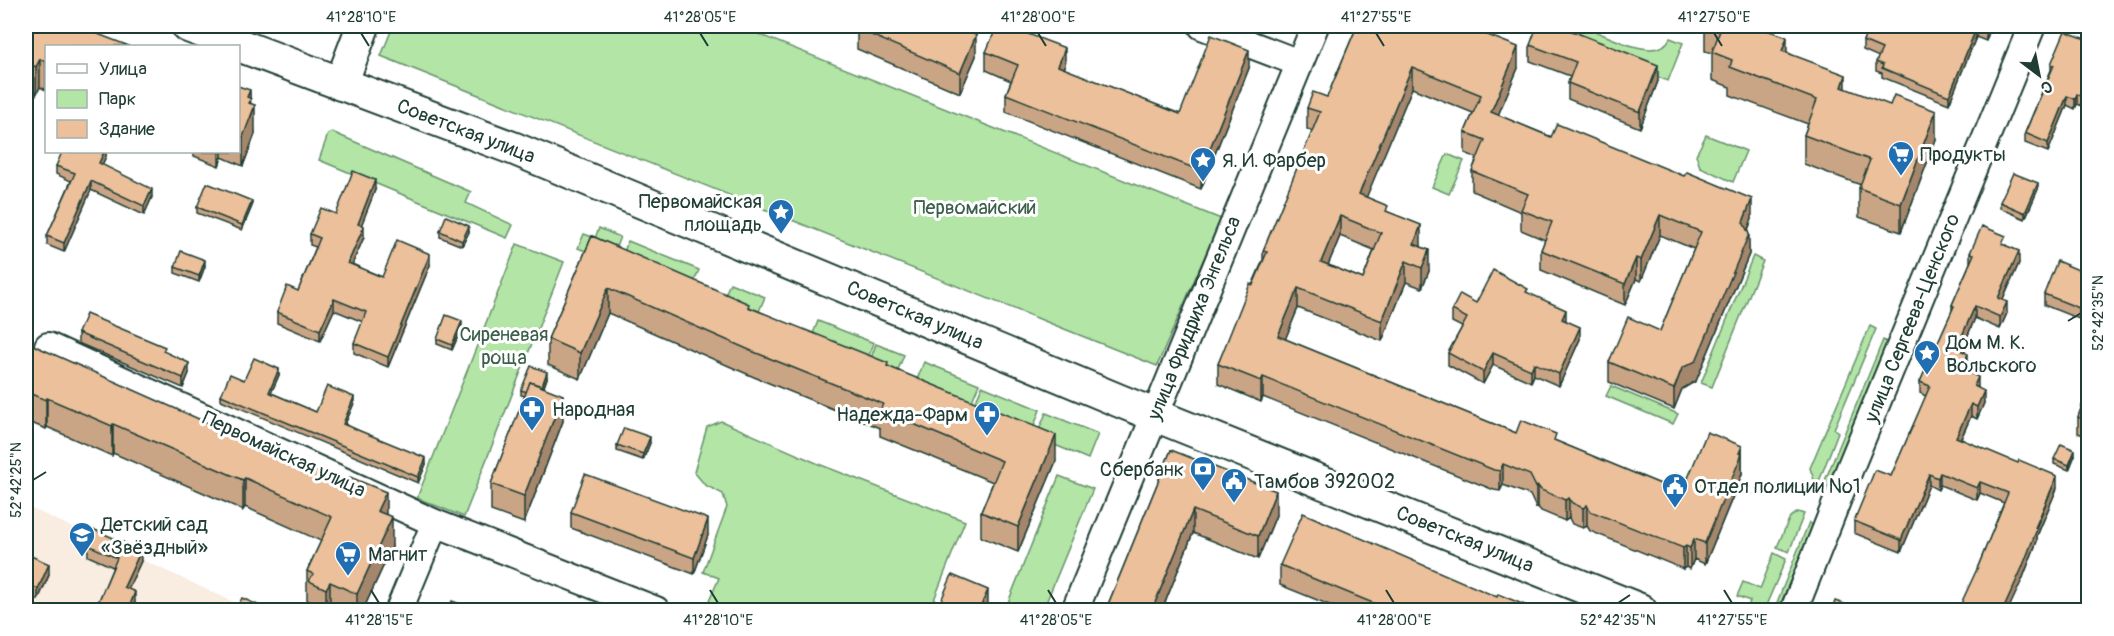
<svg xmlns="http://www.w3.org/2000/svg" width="2114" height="636" viewBox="0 0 2114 636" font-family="Pangolin,sans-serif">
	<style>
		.built { fill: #f9ece1 }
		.green { fill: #b2e5a6; stroke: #68916d; stroke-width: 1.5 }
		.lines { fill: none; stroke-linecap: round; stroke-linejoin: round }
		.minor-casing { stroke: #1f3d34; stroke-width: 30 }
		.major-casing { stroke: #1f3d34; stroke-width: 36 }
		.minor { stroke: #fff; stroke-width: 26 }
		.major { stroke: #fff; stroke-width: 32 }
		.wall { fill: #caa585; stroke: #1f3d34; stroke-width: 1.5; fill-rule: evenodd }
		.shaded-wall { fill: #a4866c; stroke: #1f3d34; stroke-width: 1.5 }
		.building { fill: #ebc09b; stroke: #1f3d34; stroke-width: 1.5; fill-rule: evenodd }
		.ticks { fill: none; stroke: #1f3d34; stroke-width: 2 }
		.labels { text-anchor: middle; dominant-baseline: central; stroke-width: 6; stroke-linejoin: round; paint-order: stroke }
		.street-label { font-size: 20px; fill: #1f3d34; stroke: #fff }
		.poi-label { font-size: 20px; fill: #1f3d34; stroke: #fff; text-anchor: start }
		.park-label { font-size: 20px; fill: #3c5f4b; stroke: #fff }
		.neatline { fill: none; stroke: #1f3d34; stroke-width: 2 }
		.ticks-label { font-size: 15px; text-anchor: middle; fill: #1f3d34 }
	</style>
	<rect width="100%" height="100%" fill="#fff"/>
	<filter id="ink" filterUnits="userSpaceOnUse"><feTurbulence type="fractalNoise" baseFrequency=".0167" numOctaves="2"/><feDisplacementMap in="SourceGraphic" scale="12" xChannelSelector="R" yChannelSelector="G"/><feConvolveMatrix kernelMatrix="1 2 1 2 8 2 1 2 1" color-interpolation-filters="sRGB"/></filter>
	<g filter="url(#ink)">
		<!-- built -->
		<path class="built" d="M26 506 251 610H26Z"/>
		<!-- green -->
		<g class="green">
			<path d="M393 26H738L1221 219 1157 366 381 56Z"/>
			<path d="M1582 26C1602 32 1657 66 1670 38L1683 43 1668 81 1575 44Z"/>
			<path d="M332 132 471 192 466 203 513 225 507 238 319 160 328 134Z"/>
			<path d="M1706 135 1746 151 1733 182 1700 167 1696 155Z"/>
			<path d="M1447 154 1464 161 1449 194 1432 187Z"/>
			<path d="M599 228 620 237 610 261 578 248 584 234 595 238Z"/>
			<path d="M628 241 699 270 689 294 619 265Z"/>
			<path d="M517 244 564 262 464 517 417 498Z"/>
			<path d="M1753 256 1763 261 1712 387 1701 383Z"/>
			<path d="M730 283 765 297 755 321 720 307Z"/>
			<path d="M818 321 874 343 864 368 808 346Z"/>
			<path d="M1870 326 1876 329 1834 429 1838 432 1820 479 1816 481 1814 480 1810 468Z"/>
			<path d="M1883 340 1888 343 1823 497 1819 495Z"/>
			<path d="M876 344 904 355 894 380 867 369Z"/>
			<path d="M924 362 979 384 969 408 914 387Z"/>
			<path d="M982 386 1040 410 1031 434 972 410Z"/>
			<path d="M1611 386 1678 414 1673 424 1606 396Z"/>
			<path d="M1046 413 1098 434 1088 459 1036 437Z"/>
			<path d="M721 421 821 465 965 521 930 610H712L706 608 719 578 703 572 727 507 723 494 705 485 694 472 707 427Z"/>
			<path d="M1059 476 1093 489 1043 610H1005Z"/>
			<path d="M1798 512 1804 514 1789 552 1777 547 1790 517Z"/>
			<path d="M1809 522 1813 526 1778 610H1774Z"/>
			<path d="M1774 553 1786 559 1764 610H1754L1748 607 1750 601 1737 596 1743 582 1760 589Z"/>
		</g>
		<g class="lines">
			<!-- minor casing -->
			<g class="minor-casing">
				<g id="minor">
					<path d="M1202 26 1299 63"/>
					<path d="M48 346 435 523 656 610"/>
					<path d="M399 610 435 523"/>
					<path d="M1075 610 1315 26"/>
					<path d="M1794 610 1850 468 2032 26"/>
				</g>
			</g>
			<!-- major casing -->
			<g class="major-casing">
				<g id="major">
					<path d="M188 26 515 149 1120 401 1640 610"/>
					<path d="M341 84 363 26"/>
				</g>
			</g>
			<!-- minor -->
			<use href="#minor" class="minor"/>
			<!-- major -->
			<use href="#major" class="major"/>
		</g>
		<!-- wall -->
		<g class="wall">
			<path d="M26 26 46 46V90L40 87 36 95 26 91Z"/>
			<path d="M796 26H807L805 29Z"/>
			<path d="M1357 26 1518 68 1498 115 1752 219 1748 231 1749 254 1696 381 1682 389 1674 409 1609 382V362L1660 331 1694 249 1660 235 1641 281 1636 279 1625 305 1541 270V250L1545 240 1521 230V212L1472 191V171L1477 158 1465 153V132L1473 113 1412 88 1366 197 1388 212 1421 246 1429 271 1422 288 1406 282 1382 341 1298 308 1285 339 1516 433 1556 441 1670 488 1688 478 1742 446V474L1705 564 1694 559 1690 569 1686 567 1683 569 1590 531 1587 526 1583 528 1572 524 1569 518 1565 521 1541 511 1538 507 1536 508 1530 495 1503 485 1500 491 1494 490 1263 397 1261 402 1218 384V364L1263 260V251L1313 131 1307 129V108L1327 97ZM1340 236 1374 250 1363 279 1328 265Z"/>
			<path d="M1705 26H1761V28L1787 52 1846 89 1936 139 1901 232 1859 217V188L1861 185 1804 164V135L1808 124 1730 95V87L1712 80V53L1705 51Z"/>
			<path d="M1869 26H1991L1986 41 1976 37 1949 104 1882 77V73L1876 71V62L1879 57 1863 50V41Z"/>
			<path d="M857 29 976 56 960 93 857 49Z"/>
			<path d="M1574 32 1658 81 1640 128 1568 99V83L1570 76 1530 61V45Z"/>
			<path d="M2088 40V108L2077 104 2075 109 2067 105 2048 152 2025 143V133L2051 70V64Z"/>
			<path d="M986 52 1065 66 1064 69 1180 114 1249 68 1201 189 1006 112V94L1011 81 986 70Z"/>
			<path d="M238 86 250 98 255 134 243 166 222 157 219 166 194 156V152H238Z"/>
			<path d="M106 152V156L102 165 152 197 144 215 91 190 64 252 47 245V236L71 181 56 174V166Z"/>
			<path d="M2038 189 2025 219 2000 208V202Z"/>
			<path d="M375 190 361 225 364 237 352 264 382 277 430 265 388 367 354 353V343L363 322 334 310 320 341 277 323V312L298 291 316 247 310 245V234Z"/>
			<path d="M252 206 242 230 197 213V207Z"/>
			<path d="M440 231 469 232 462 246 440 237Z"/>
			<path d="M592 236 749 307 888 366 1056 461 1018 552 981 537V512L993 482 880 436V428L754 377 608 313 580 379 548 365V339Z"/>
			<path d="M2006 245 2019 263 2003 300 2007 313 2000 329 1975 318 1965 342 1964 352 1968 366 1965 371 1978 388 1984 403 1977 419 1971 416 1961 439 2057 488 2037 536V541L2022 580 1977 569 2004 503 1980 493 1977 500 1940 485 1938 490 1929 485 1901 552 1854 533V521L1891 476 1926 396 1920 393V382L1952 311V305L1970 263V253Z"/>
			<path d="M205 266 199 282 175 273V267Z"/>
			<path d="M2088 274 2079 319 2044 305V294Z"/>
			<path d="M1528 293 1566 321 1580 339 1559 386 1534 375 1531 382 1493 365 1483 384 1448 365V353L1462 327 1452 322V310L1476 303Z"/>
			<path d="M462 327 452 350 437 344V339Z"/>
			<path d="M78 333 189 373 183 388 78 343Z"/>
			<path d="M26 342 386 514 392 547 363 610H309V601L307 600V571L321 541 245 507 243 510 113 453 112 456 47 427 46 429 26 421Z"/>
			<path d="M279 375 271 393 316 412 354 403 345 424 426 464 418 483 221 400V395L244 380Z"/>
			<path d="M547 378 544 387 563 421 524 523 491 511V484L525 396 521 395V390Z"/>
			<path d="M2088 389V437L2078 433V417Z"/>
			<path d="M650 443 643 460 617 451V445Z"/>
			<path d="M1171 450 1276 515 1258 559 1193 533 1162 610H1107V607Z"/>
			<path d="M2075 455 2069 470 2054 464V459Z"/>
			<path d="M571 512 708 535 694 574 571 528Z"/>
			<path d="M88 545 141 561 128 589 135 603 132 610H95L113 567 88 556Z"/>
			<path d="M1280 565 1497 597 1537 610H1342L1280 585Z"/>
			<path d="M26 570 49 575 38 600 26 595Z"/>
		</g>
		<!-- shaded-wall -->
		<g class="shaded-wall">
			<path d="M1988 26H1991L1986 41V32Z"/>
			<path d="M1976 29V37L1949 104V96Z"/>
			<path d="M976 35V56L960 93V73Z"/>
			<path d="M1787 37V65L1782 51Z"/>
			<path d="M1518 47V68L1491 132V112Z"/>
			<path d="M1065 48V66L1058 85V66Z"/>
			<path d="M1249 50V68L1201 189V171Z"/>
			<path d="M40 59V87L36 95V67Z"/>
			<path d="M1658 65V81L1640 128V112Z"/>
			<path d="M1412 67V88L1359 215V194Z"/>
			<path d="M1846 75V103L1842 87Z"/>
			<path d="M250 90 251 117 255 105V134L243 166V137L247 97Z"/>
			<path d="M2077 94V104L2075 109V99Z"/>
			<path d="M2067 96V105L2048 152V143Z"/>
			<path d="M1936 111V139L1901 232V204Z"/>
			<path d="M104 152H106V156L99 172V163Z"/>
			<path d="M219 152H222V157L219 166Z"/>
			<path d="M29 156V164L26 174V165Z"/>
			<path d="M375 180V190L358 234V224Z"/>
			<path d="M91 181V190L64 252V243Z"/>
			<path d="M2038 183V189L2025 219V213Z"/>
			<path d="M152 189V197L144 215V206Z"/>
			<path d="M1752 199V219L1743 242V222Z"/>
			<path d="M252 201V206L242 230V225Z"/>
			<path d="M1660 215V235L1641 281V260Z"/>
			<path d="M1340 216V236L1321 282V262Z"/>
			<path d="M1421 225V246L1414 265V244Z"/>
			<path d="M364 226V237L348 274V263Z"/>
			<path d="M469 226V232L462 246V241Z"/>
			<path d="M1749 234V254L1696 381 1682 389 1674 409V389L1682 368Z"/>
			<path d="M1429 250V271L1422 288V268Z"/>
			<path d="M2019 251V263L1998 310V298Z"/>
			<path d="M430 254V265L388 367V357Z"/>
			<path d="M1636 258V279L1625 305V284Z"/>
			<path d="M205 260V266L199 282V276Z"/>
			<path d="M1406 261V282L1382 341V321Z"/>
			<path d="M2088 286V297L2079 319V308Z"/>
			<path d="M608 288V313L580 379V353Z"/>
			<path d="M1298 288V308L1278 357V336Z"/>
			<path d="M334 299V310L320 341V330Z"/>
			<path d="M2007 302V313L2000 329V317Z"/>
			<path d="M1975 306V318L1965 342V351L1960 362 1961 338Z"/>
			<path d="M1566 310V322L1562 319Z"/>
			<path d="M462 321V327L452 350V345Z"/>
			<path d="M1580 327V339L1559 386V374Z"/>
			<path d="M1493 353V365L1483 384V372Z"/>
			<path d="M1968 354V366L1961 381V369Z"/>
			<path d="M189 363V373L183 388V378Z"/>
			<path d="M1534 363V375L1531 382V370Z"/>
			<path d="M279 369V375L269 398V392Z"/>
			<path d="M547 372V378L538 402V396Z"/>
			<path d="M1263 377V397L1261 402V381Z"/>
			<path d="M1978 377V388L1974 386Z"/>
			<path d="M1984 391V403L1977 419V407Z"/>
			<path d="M563 395V421L524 523V496Z"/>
			<path d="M354 397V403L343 429V424Z"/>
			<path d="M47 398V427L46 429V400Z"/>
			<path d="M1971 404V416L1956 449V437Z"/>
			<path d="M113 424V453L112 456V426Z"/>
			<path d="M1056 435V461L1018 552V527Z"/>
			<path d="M650 437V443L643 460V454Z"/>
			<path d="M1742 446V474L1705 564V543Z"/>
			<path d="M2075 450V455L2069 470V465Z"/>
			<path d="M426 458V464L418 483V477Z"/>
			<path d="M1503 464V485L1500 491V471Z"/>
			<path d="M1940 473V485L1938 490V478Z"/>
			<path d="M1929 474V485L1901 552V540Z"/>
			<path d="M2057 476V488L2037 536V541L2022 580 2008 610H2003Z"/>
			<path d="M245 478V507L243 510V480Z"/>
			<path d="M1980 482V493L1977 500V488Z"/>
			<path d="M1538 486V507L1536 508V487Z"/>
			<path d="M1276 491V515L1258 559V536Z"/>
			<path d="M386 492V521L377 511Z"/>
			<path d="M1569 498V518L1565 521V500Z"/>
			<path d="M1587 505V526L1583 528V508Z"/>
			<path d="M1193 510V533L1162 610H1152Z"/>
			<path d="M392 517V547L363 610H357V594Z"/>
			<path d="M708 519V535L694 574V558Z"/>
			<path d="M1694 539V559L1690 569V548Z"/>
			<path d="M1686 546V567L1683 569V548Z"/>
			<path d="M141 550V561L124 598V587Z"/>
			<path d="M49 564V575L38 600V589Z"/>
			<path d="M330 582V610H326V589Z"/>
			<path d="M988 590V610H979Z"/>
			<path d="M135 592V603L132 610H128Z"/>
		</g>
		<!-- building -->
		<g class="building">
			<path d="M26 26H77L129 46H46V62L40 59 36 67 26 62Z"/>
			<path d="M859 26H953L976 35 960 73 857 29Z"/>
			<path d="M997 26H1007L1065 48 1058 66 1180 114 1211 35 1249 50 1201 171 1006 94 1018 65 986 52Z"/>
			<path d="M1357 26H1465L1518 47 1491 112 1551 137 1557 124 1684 176 1687 172 1752 199 1743 222 1749 234 1696 361 1682 368 1674 389 1609 362 1628 317 1660 331 1701 232 1660 215 1641 260 1636 258 1625 284 1541 250 1552 222 1521 210 1528 194 1472 171 1485 140 1465 132 1481 95 1412 67 1359 194 1388 206 1386 211 1421 225 1414 244 1429 250 1422 268 1406 261 1382 321 1298 288 1278 336 1516 433 1521 420 1556 434 1554 440 1670 488 1676 474 1688 478 1707 432 1742 446 1739 453 1742 454 1705 543 1694 539 1690 548 1686 546 1683 548 1590 511 1587 505 1583 508 1572 503 1569 498 1565 500 1541 490 1538 486 1536 487 1530 475 1503 464 1500 471 1494 470 1263 377 1261 381 1218 364 1250 284 1253 285 1267 252 1263 251 1320 112 1307 108 1313 92 1327 97ZM1340 216 1381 233 1363 279 1321 262Z"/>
			<path d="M1537 26H1570L1574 27 1572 31 1658 65 1640 112 1568 83 1576 62 1530 45Z"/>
			<path d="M1714 26H1755L1787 37 1782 51 1846 75 1842 87 1890 105 1894 95 1936 111 1901 204 1859 188 1870 160 1804 135 1817 100 1730 67 1732 60 1712 52 1721 28Z"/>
			<path d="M1869 26H1988L1986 32 1976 29 1949 96 1882 68 1883 65 1876 62 1882 49 1863 41Z"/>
			<path d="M2065 31 2088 40V99L2077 94 2075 99 2067 96 2048 143 2025 133 2054 65 2051 64Z"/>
			<path d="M238 86 250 90 247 97 251 99 249 103 255 105 243 137 238 135Z"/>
			<path d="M62 152H104L99 163 152 189 144 206 91 181 64 243 47 236 75 173 56 166Z"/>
			<path d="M26 154 29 156 26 165Z"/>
			<path d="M353 171 375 180 358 224 364 226 348 263 382 277 397 240 430 254 388 357 354 343 366 312 334 299 320 330 277 312 287 286 298 291 320 238 310 234 321 208 336 214Z"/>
			<path d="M2013 173 2038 183 2025 213 2000 202Z"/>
			<path d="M207 183 252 201 242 225 197 207Z"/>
			<path d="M446 216 469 226 462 241 440 231Z"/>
			<path d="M1982 226 2006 236 2002 244 2019 251 1998 298 2007 302 2000 317 1975 306 1961 338 1965 339 1960 350 1968 354 1961 369 1978 377 1974 386 1984 391 1977 407 1971 404 1956 437 2018 463 2019 460 2057 476 2035 528 2037 529 2022 568 2003 610H1958L1977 569 2008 493 1980 482 1977 488 1940 473 1938 478 1929 474 1901 540 1854 521 1875 470 1891 476 1930 386 1920 382 1954 306 1952 305 1974 254 1970 253Z"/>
			<path d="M592 236 749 304 748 307 888 363 887 366 1056 435 1018 527 981 512 1002 461 880 410 883 404 754 352 608 288 580 353 548 339Z"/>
			<path d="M181 251 205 260 199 276 175 267Z"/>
			<path d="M2057 261 2088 274V286L2079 308 2044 294Z"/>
			<path d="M1493 270 1528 289 1526 292 1566 310 1562 319 1580 327 1559 374 1534 363 1531 370 1493 353 1483 372 1448 353 1467 318 1452 310 1460 294 1476 303Z"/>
			<path d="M86 314 165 347 163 351 189 363 183 378 78 333Z"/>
			<path d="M446 315 462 321 452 345 437 339Z"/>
			<path d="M26 342 347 485 350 477 386 492 377 511 392 517 357 594 330 582 326 589 309 581 313 574 307 571 332 517 245 478 243 480 113 424 112 426 47 398 46 400 26 392Z"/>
			<path d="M254 358 279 369 269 392 316 412 327 386 354 397 343 424 426 458 418 477 221 395 230 374 244 380Z"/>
			<path d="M531 366 547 372 542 386 530 382 527 392 521 390Z"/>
			<path d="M530 382 563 395 524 496 491 484Z"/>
			<path d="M2088 389V421L2078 417Z"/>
			<path d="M624 428 650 437 643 454 617 445Z"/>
			<path d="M2061 444 2075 450 2069 465 2054 459Z"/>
			<path d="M1171 450 1276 491 1258 536 1193 510 1152 610H1111L1112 608 1107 607Z"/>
			<path d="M585 474 708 519 694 558 571 512Z"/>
			<path d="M1303 513 1497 597 1498 594 1537 610H1390L1280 565Z"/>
			<path d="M95 530 141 550 124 587 135 592 128 610H95L117 558 88 545Z"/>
			<path d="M31 556 49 564 38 589 26 584V570Z"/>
			<path d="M952 575 988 590 979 610H937Z"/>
			<path d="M242 598 260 606 259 610H236Z"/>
			<path d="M452 601 477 610H448Z"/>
			<path d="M1835 601 1862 610H1832Z"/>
			<path d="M1924 605 1939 610H1922Z"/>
		</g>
	</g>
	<!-- ticks -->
	<path class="ticks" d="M361 33 369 46M700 33 708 46M1038 33 1046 46M1376 33 1384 46M1714 33 1722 46M2068 321 2081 313M33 480 46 472M371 590 379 603M710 590 718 603M1048 590 1056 603M1386 590 1394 603M1724 590 1732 603M1618 603 1630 595"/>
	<!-- icons -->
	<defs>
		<g id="supermarket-pin" transform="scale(1.35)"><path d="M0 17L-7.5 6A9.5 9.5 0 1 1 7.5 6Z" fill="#1f6fb2" stroke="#fff"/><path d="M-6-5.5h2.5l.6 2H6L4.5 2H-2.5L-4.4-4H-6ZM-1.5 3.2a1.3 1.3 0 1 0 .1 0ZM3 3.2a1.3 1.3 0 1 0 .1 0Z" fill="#fff"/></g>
		<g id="sight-pin" transform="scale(1.35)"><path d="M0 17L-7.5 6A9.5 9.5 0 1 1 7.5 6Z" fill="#1f6fb2" stroke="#fff"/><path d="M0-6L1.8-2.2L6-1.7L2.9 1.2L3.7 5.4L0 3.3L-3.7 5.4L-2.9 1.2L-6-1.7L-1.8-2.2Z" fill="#fff"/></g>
		<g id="pharmacy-pin" transform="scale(1.35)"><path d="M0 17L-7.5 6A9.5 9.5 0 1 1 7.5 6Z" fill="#1f6fb2" stroke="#fff"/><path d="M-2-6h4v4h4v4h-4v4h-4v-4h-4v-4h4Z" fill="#fff"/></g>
		<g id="bank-pin" transform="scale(1.35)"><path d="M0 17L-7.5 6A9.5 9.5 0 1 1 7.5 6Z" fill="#1f6fb2" stroke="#fff"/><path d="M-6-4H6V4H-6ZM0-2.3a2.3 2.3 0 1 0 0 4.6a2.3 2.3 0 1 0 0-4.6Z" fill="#fff"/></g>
		<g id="civic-pin" transform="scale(1.35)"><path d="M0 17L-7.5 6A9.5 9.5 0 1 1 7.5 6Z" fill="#1f6fb2" stroke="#fff"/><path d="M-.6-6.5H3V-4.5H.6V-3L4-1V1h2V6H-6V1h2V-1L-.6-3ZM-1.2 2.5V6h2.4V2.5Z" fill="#fff"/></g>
		<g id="school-pin" transform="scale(1.35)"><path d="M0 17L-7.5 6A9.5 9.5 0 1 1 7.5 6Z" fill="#1f6fb2" stroke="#fff"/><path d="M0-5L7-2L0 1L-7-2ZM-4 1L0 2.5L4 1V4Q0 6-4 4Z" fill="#fff"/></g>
	</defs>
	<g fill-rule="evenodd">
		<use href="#supermarket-pin" x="1901" y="154"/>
		<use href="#sight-pin" x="1203" y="160"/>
		<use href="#sight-pin" x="781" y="212"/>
		<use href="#sight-pin" x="1927" y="353"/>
		<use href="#pharmacy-pin" x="532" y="409"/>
		<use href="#pharmacy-pin" x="987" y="414"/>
		<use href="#bank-pin" x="1203" y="469"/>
		<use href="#civic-pin" x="1234" y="481"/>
		<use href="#civic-pin" x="1675" y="486"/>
		<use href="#school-pin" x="82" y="535"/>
		<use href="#supermarket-pin" x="348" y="554"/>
	</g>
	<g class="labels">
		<!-- street labels -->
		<g class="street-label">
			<text transform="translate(466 131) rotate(21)">Советская улица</text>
			<text transform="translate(915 315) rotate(23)">Советская улица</text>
			<text transform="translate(1194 318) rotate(-68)">улица Фридриха Энгельса</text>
			<text transform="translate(1912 318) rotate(-68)">улица Сергеева-Ценского</text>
			<text transform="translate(284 454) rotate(25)">Первомайская улица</text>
			<text transform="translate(1465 539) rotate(22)">Советская улица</text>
		</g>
		<!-- poi labels -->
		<g class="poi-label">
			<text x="1920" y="154">Продукты</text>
			<text x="1222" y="160">Я. И. Фарбер</text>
			<text x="762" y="201" text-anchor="end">Первомайская<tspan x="762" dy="23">площадь</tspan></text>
			<text x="1946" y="342">Дом М. К.<tspan x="1946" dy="23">Вольского</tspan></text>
			<text x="552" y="409">Народная</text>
			<text x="968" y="414" text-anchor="end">Надежда-Фарм</text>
			<text x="1184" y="469" text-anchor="end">Сбербанк</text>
			<text x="1254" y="481">Тамбов 392002</text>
			<text x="1694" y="486">Отдел полиции №1</text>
			<text x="101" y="524">Детский сад<tspan x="101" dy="23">«Звёздный»</tspan></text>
			<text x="368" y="554">Магнит</text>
		</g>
		<!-- park labels -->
		<g class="park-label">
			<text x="975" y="207">Первомайский</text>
			<text x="504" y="334">Сиреневая<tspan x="504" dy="23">роща</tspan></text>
		</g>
	</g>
	<!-- margin -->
	<rect width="2114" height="636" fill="none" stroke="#fff" stroke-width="66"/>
	<!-- legend -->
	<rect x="45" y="45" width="195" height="108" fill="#ffffff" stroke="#a5b1ae" stroke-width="1.5"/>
	<rect x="57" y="64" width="30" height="9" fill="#ffffff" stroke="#a5b1ae" stroke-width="1.5"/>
	<text x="99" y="75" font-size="18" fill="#1f3d34">Улица</text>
	<rect x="57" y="90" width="30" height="18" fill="#b2e5a6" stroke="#a5b1ae" stroke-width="1.5"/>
	<text x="99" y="105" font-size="18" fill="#1f3d34">Парк</text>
	<rect x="57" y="120" width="30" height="18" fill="#ebc09b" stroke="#a5b1ae" stroke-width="1.5"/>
	<text x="99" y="135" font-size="18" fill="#1f3d34">Здание</text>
	<!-- north arrow -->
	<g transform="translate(2039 75) rotate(148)" stroke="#ffffff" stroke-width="4.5" paint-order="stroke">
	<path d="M0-4.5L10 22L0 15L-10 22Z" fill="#1f3d34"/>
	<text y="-9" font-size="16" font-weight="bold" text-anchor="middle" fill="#1f3d34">С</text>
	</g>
	<rect x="33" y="33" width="2048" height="570" class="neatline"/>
	<g class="ticks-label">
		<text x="361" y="22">41°28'10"E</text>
		<text x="700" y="22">41°28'05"E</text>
		<text x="1038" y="22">41°28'00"E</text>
		<text x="1376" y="22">41°27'55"E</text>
		<text x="1714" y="22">41°27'50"E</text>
		<text transform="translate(2098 313) rotate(-90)" y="5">52°42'35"N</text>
		<text transform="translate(16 480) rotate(-90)" y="5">52°42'25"N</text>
		<text x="379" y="625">41°28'15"E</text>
		<text x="718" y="625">41°28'10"E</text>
		<text x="1056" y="625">41°28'05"E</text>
		<text x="1394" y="625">41°28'00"E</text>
		<text x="1618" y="625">52°42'35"N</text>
		<text x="1732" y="625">41°27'55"E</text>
	</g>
</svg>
